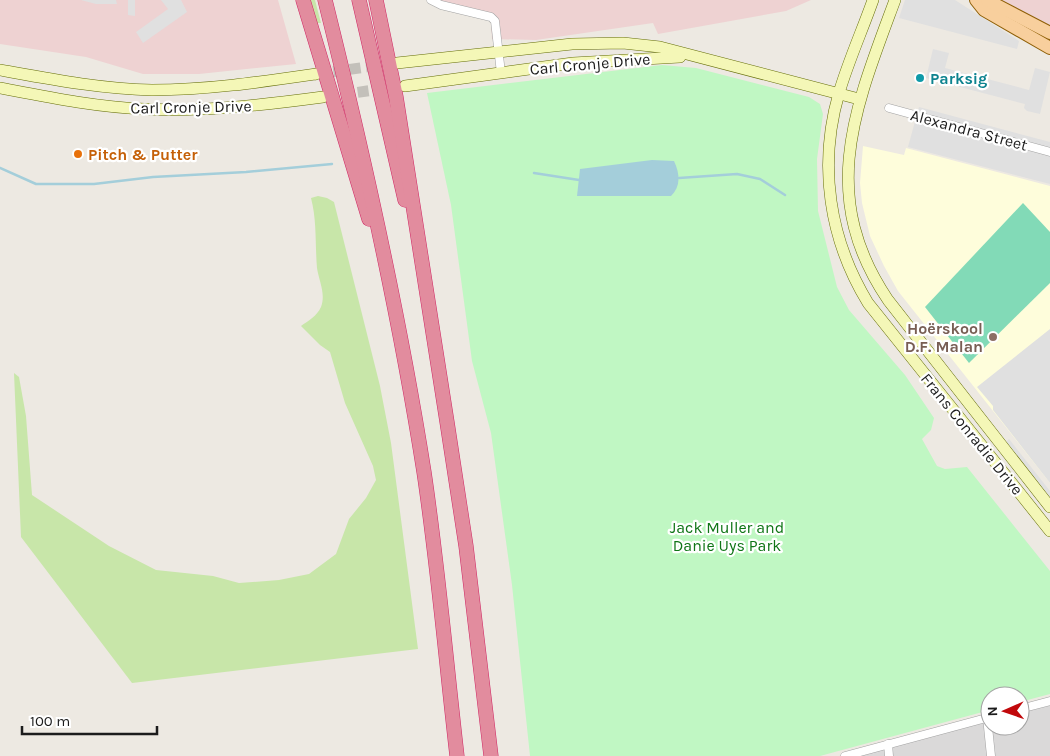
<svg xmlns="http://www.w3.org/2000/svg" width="1050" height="756" viewBox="0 0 1050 756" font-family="Karla,sans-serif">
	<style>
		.residential { fill: #dad9d9 }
		.commercial { fill: #eed2d2 }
		.education { fill: #fefddb }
		.grass { fill: #c8e6a9 }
		.park { fill: #c0f7c3 }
		.pitch { fill: #82dab7 }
		.parking { fill: #e0e0e0 }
		.water { fill: #a4ceda }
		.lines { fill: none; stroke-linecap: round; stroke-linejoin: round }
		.stream { stroke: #a4ceda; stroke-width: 2.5 }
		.secondary-tunnel { stroke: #c3c0ba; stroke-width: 11; stroke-dasharray: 11 5.5; stroke-linecap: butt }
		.minor-casing { stroke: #a3a3a3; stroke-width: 9 }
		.secondary-casing { stroke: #656e09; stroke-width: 12 }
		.primary-casing { stroke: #8f5f06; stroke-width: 14 }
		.motorway-casing { stroke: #d02a66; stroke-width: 15 }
		.minor { stroke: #fff; stroke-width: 8 }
		.secondary { stroke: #f4f7b7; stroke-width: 11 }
		.primary { stroke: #f8cf9d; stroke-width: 12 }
		.motorway { stroke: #e28c9e; stroke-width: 14 }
		.culture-dot { fill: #0f9aa8; stroke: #fff; stroke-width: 2 }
		.food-dot { fill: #e8710a; stroke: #fff; stroke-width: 2 }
		.education-dot { fill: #8d6e63; stroke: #fff; stroke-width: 2 }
		.labels { text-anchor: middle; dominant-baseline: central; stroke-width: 4.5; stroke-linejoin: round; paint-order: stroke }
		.street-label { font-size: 16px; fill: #1c1c1c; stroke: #fff }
		.culture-label { font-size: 16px; font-weight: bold; fill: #0d838f; stroke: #fff; text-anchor: start }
		.food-label { font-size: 16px; font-weight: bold; fill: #c56008; stroke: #fff; text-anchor: start }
		.education-label { font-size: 16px; font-weight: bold; fill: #785e54; stroke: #fff; text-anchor: end }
		.park-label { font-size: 16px; fill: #0f7516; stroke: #fff }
	</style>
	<rect width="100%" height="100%" fill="#ede9e2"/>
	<!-- residential -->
	<path class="residential" d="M1050 699V756H839L990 715V726H1020V707Z"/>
	<!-- commercial -->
	<g class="commercial">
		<path d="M0 0H278L296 64 199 74H143L86 57 0 44Z"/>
		<path d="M429 0H811L786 11 658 34 653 23 536 40 492 39 491 23 487 18Z"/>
		<path d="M991 0H1050V33Z"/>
	</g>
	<!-- education -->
	<path class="education" d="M863 146 904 155 906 148 1050 186V483L898 291 884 266 870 236 862 203 860 183Z"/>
	<!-- grass -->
	<g class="grass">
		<path d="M309 0H315L321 23H317Z"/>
		<path d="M318 196 327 198 334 202 380 386 391 443 418 649 132 683 21 537 14 373 19 377 26 416 32 495 109 546 156 570 213 576 239 583 279 580 309 574 336 554 349 519 366 498 376 480 373 466 345 403 330 352 320 345 301 326C308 321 317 316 321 307 326 294 319 281 317 268 315 244 317 221 311 198Z"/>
	</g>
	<!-- park -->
	<path class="park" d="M662 65 696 68 809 97 820 104 823 114 817 159 818 211 837 287 849 310 905 375 934 418 931 430 922 439 937 466 945 469 967 467 1050 571V694L1020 702V696H990V710L820 756H530L512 585 491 433 472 361 451 205 427 93Z"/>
	<!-- pitch -->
	<path class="pitch" d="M1023 203 1050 232V283L969 363 925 307Z"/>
	<!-- parking -->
	<g class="parking">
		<path d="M81 0H116L117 4H96Z"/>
		<path d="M128 0H135V16L128 15Z"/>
		<path d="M161 0H181L187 12 143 43 136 32 168 9Z"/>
		<path d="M905 0H955L1019 41 1017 49 899 18Z"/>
		<path d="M933 49 949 53 945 68 1029 90 1035 68 1050 72 1040 114 1027 111 1024 108 1025 104 926 78Z"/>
		<path d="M919 107 1050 142V184L908 147Z"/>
		<path d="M1050 329V483L993 410V406L977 387Z"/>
		<path d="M1009 439 1050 491V497L1006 442Z"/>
	</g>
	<!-- water -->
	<path class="water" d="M652 160 674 161C680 174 681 186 671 196H577L580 169Z"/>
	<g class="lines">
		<!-- stream -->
		<g class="stream">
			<path d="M0 168 36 184H94L153 177 246 172 332 164"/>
			<path d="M534 173 579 180"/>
			<path d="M679 178 737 174 760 179 785 195"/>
		</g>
		<!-- secondary-tunnel -->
		<g class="secondary-tunnel">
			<path d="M317 74 381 65"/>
			<path d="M325 97 388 88"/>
		</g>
		<!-- minor casing -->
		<g class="minor-casing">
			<g id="minor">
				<path d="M431 0 441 5 491 17 495 21 501 73"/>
				<path d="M889 108 1050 152"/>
				<path d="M1020 709 1050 701"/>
				<path d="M987 717 991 756"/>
				<path d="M888 744 889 756"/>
				<path d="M845 756 990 717"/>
			</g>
		</g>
		<!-- secondary casing -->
		<g class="secondary-casing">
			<g id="secondary">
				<path d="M873 0C862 31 848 62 839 93 818 165 829 239 868 303L1050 531"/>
				<path d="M895 0C855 108 817 195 888 300L1050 507"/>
				<path d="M397 63 572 44 623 43 660 47 859 99"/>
				<path d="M0 70C50 79 101 89 152 90 207 90 261 82 316 74"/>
				<path d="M405 86 573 63 680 57"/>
				<path d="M0 88C47 97 95 107 144 109 204 112 263 105 323 97"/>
			</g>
		</g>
		<!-- primary casing -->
		<g class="primary-casing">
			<g id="primary">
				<path d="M976 0 984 10 1050 48"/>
				<path d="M987 0 1050 33"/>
			</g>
		</g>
		<!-- motorway casing -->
		<g class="motorway-casing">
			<g id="motorway">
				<path d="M303 0 369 219"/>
				<path d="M325 0C364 156 399 313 424 472 438 566 446 661 457 756"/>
				<path d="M359 0 405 200"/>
				<path d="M376 0 396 97 447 422 466 546 491 756"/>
			</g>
		</g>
		<!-- minor -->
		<use href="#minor" class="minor"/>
		<!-- secondary -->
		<use href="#secondary" class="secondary"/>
		<!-- primary -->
		<use href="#primary" class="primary"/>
		<!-- motorway -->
		<use href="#motorway" class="motorway"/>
	</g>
	<!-- markers -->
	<circle class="culture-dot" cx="920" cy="78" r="5"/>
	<circle class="food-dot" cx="78" cy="154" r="5"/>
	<circle class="education-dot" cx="993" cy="337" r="5"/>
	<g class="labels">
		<!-- street labels -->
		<g class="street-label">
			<text transform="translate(590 64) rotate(-5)">Carl Cronje Drive</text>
			<text transform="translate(191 107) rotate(-1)">Carl Cronje Drive</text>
			<text transform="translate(969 130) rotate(15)">Alexandra Street</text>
			<text transform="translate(972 434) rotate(51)">Frans Conradie Drive</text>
		</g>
		<!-- culture labels -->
		<g class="culture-label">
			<text x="930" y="78">Parksig</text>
		</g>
		<!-- food labels -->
		<g class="food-label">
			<text x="88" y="154">Pitch &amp; Putter</text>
		</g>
		<!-- education labels -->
		<g class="education-label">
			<text x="983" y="328">Hoërskool<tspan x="983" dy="18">D.F. Malan</tspan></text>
		</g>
		<!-- park labels -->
		<g class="park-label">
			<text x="727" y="527">Jack Muller and<tspan x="727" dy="18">Danie Uys Park</tspan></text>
		</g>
	</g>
	<!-- north arrow -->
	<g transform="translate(1005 711) rotate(268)"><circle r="24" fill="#ffffff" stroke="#a4a4a4"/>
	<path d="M0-4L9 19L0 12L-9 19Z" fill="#c1080b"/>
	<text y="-8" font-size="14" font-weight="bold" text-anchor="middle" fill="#1c1c1c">N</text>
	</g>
	<!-- scale -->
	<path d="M22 726v8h135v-8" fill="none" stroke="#1c1c1c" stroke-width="2.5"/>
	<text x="30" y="726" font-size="15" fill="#1c1c1c" stroke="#ffffff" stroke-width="4" paint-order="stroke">100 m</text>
</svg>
